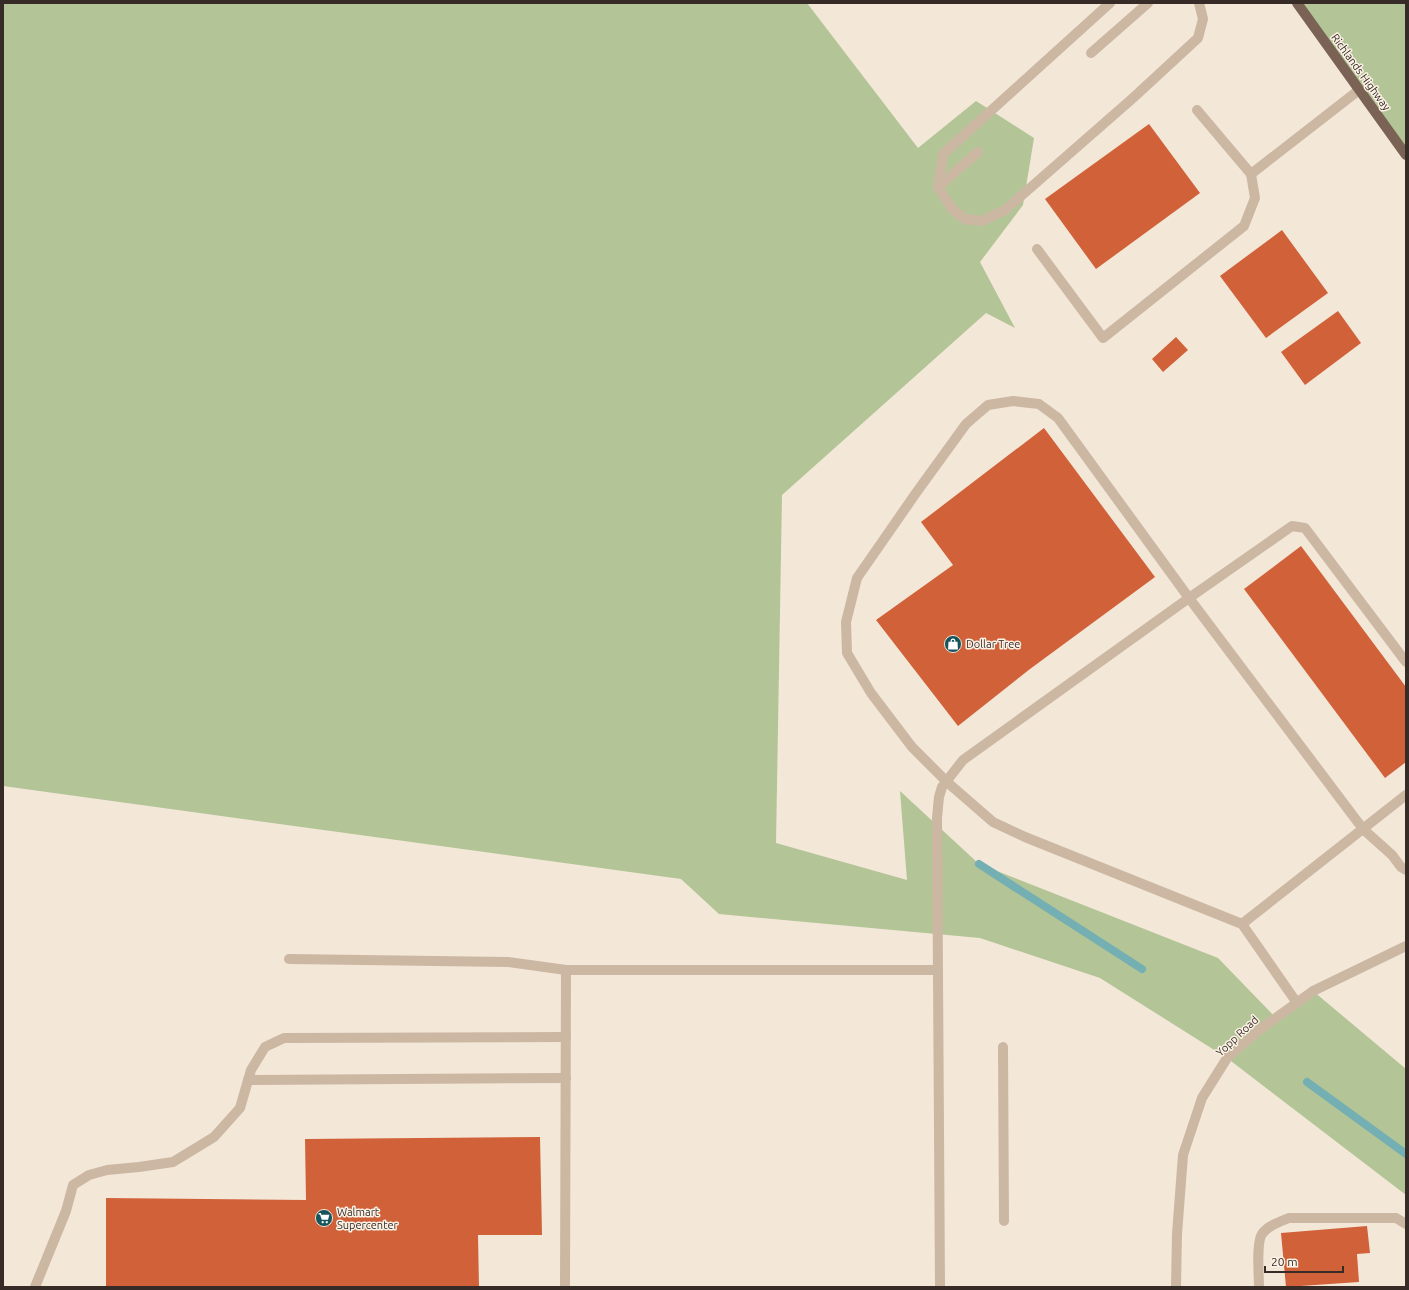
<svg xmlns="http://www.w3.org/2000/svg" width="1409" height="1290" viewBox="0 0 1409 1290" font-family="Ubuntu,sans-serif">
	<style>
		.green { fill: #b3c496 }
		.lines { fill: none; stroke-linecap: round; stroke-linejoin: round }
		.stream { stroke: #74afb3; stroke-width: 8 }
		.building { fill: #d16138 }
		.service { stroke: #ccb7a3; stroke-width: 10 }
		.minor { stroke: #ccb7a3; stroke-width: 10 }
		.primary { stroke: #7a6255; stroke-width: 10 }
		.labels { text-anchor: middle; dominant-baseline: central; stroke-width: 3; stroke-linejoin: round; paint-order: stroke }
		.street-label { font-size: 11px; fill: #362b26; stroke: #fbf1e4 }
		.poi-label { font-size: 11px; fill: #362b26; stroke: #fbf1e4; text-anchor: start }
	</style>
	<rect width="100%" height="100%" fill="#f3e7d8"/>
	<!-- green -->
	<g class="green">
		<path d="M3 3H807L918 148 976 101 1034 138 1023 205 980 262 1015 328 986 313 782 495 776 843 907 880 900 791 979 864 1218 958 1276 1018 1313 991 1406 1069V1195L1227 1058 1100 978 980 938 719 914 681 879 3 786Z"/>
		<path d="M1297 3H1406V155Z"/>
	</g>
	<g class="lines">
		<!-- stream -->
		<g class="stream">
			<path d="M979 864 1142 969"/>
			<path d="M1307 1082 1406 1154"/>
		</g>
	</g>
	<!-- building -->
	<g class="building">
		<path d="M1149 124 1200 193 1096 269 1045 199Z"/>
		<path d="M1282 230 1328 293 1266 338 1220 276Z"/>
		<path d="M1338 311 1361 343 1305 385 1281 352Z"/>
		<path d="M1176 337 1188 350 1163 372 1152 359Z"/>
		<path d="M1044 428 1155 577 1030 669 958 726 876 620 953 565 921 522Z"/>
		<path d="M1301 546 1406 687V762L1385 778 1244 589Z"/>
		<path d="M540 1137 542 1235H478L479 1287H106V1198L306 1200 305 1139Z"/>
		<path d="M1367 1226 1370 1253 1357 1254 1359 1282 1286 1287 1281 1233Z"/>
	</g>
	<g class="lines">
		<!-- service -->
		<g class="service">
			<path d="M1110 3 943 154 938 187 952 209 965 219 982 221 1005 210 1133 98 1198 38 1203 19 1199 3"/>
			<path d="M1091 53 1148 3"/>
			<path d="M1197 110 1251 174 1359 90"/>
			<path d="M938 187 978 152"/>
			<path d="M1037 249 1103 338 1244 226 1255 198 1251 174"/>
			<path d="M1242 924 1406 795"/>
			<path d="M289 959 508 962 566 970H938"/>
			<path d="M1297 1003 1242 924 1025 837 993 822 947 782 912 747 871 693 847 653 846 622 857 578 916 493 966 424 988 405 1013 401 1039 404 1058 418 1189 598 1363 829 1392 855 1401 867 1406 870"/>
			<path d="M1003 1047 1004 1221"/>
			<path d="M248 1080 566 1078"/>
			<path d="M35 1287 66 1211 73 1185 89 1175 107 1170 139 1167 173 1162 214 1137 240 1108 251 1070 265 1047 284 1038 566 1037"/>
			<path d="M565 1287 566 970"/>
			<path d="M940 1287 937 818 939 797 942 787 963 760 1189 598 1292 526 1305 528 1406 662"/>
			<path d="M1259 1287C1259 1275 1256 1243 1262 1234 1267 1226 1281 1221 1289 1218H1396L1406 1224"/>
		</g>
		<!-- minor -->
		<path class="minor" d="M1176 1287 1177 1234 1183 1155 1202 1098 1227 1058 1259 1030 1313 991 1406 946"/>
		<!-- primary -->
		<path class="primary" d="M1297 3 1406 155"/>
	</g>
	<!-- icons -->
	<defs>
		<g id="shop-disc" transform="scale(0.9)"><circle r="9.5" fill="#17555c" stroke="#fbf1e4"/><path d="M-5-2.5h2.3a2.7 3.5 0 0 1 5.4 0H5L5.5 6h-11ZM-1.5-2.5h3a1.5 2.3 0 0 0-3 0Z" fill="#fff"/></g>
		<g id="supermarket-disc" transform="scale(0.9)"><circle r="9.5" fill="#17555c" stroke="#fbf1e4"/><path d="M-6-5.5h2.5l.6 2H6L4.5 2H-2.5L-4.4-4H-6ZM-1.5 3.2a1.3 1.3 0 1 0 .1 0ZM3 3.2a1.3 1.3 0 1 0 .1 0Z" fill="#fff"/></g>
	</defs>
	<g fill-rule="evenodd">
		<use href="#shop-disc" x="953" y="644"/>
		<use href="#supermarket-disc" x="324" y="1218"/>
	</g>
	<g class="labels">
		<!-- street labels -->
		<g class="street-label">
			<text transform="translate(1361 72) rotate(54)">Richlands Highway</text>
			<text transform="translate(1237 1036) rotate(-43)">Yopp Road</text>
		</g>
		<!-- poi labels -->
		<g class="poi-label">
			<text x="966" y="644">Dollar Tree</text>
			<text x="337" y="1212">Walmart<tspan x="337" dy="13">Supercenter</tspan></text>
		</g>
	</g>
	<!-- border -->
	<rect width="1409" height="1290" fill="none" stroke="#362b26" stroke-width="8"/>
	<!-- scale -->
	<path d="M1265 1266v6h78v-6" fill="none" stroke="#362b26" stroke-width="2"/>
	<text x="1271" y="1266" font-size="12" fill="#362b26" stroke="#fbf1e4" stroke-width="3" paint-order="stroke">20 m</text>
</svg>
